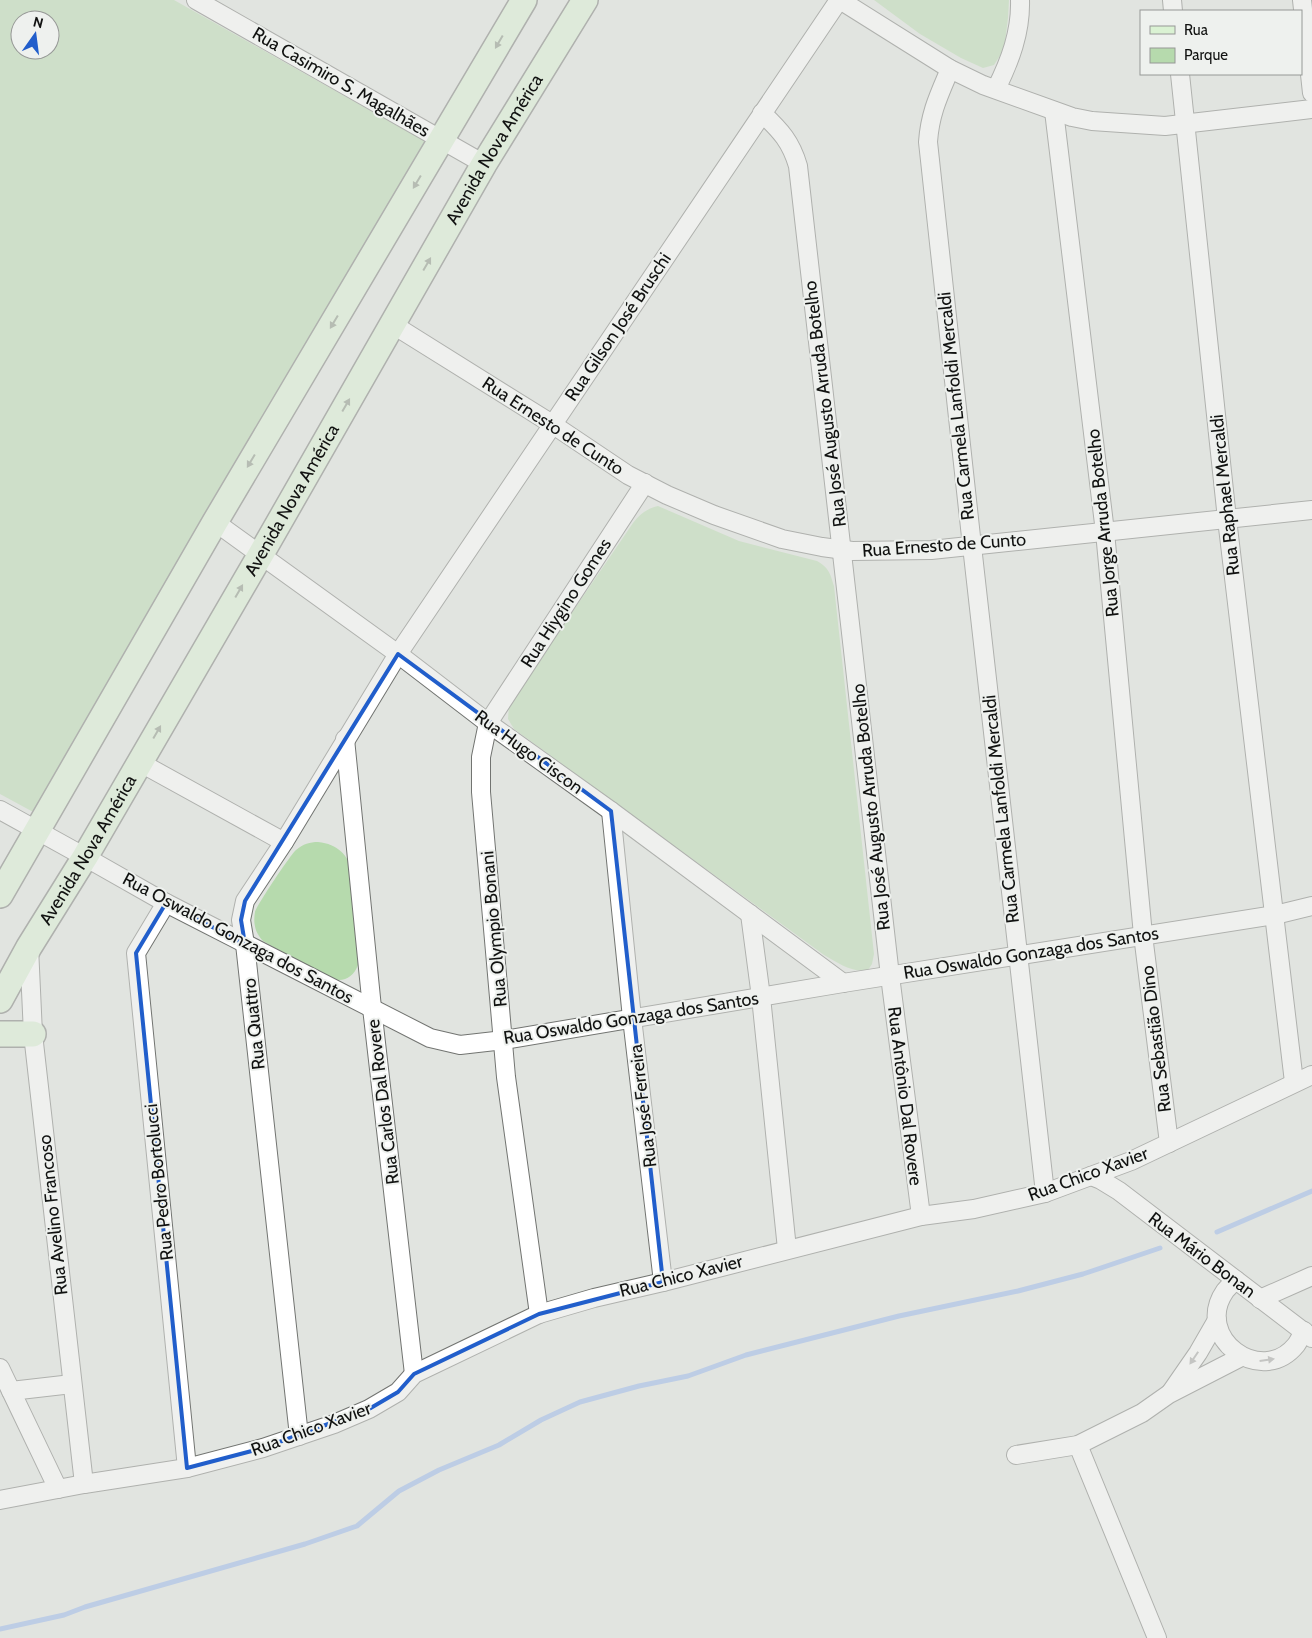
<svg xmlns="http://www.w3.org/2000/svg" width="1312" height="1638" viewBox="0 0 1312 1638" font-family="Cabin,sans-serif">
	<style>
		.green { fill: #b6daad; fill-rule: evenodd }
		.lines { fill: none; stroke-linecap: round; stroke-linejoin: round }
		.stream { stroke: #90b1eb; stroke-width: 5 }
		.street-casing { stroke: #727471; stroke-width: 20 }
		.secondary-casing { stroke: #727471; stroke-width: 28 }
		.street { stroke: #fff; stroke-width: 18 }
		.secondary { stroke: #daf2d3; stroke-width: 25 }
		.oneway { fill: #808d7c }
		.oneway2 { fill: #a0a0a0 }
		.marked { fill: none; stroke: #215ecb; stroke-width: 4; stroke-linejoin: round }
		.labels { text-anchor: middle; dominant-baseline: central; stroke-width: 4; stroke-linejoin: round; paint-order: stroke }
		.street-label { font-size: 18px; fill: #111211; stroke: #eef1ee }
	</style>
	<rect width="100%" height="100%" fill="#e1e4e0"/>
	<!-- green -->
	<g class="green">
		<path d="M0 0H174L426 142 35 813 0 794ZM20 20H50V50H20Z"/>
		<path d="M874 0H1009L1008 18 1005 42 1003 51 994 65 983 68 961 58 920 34Z"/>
		<path d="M658 506 739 541 817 561C829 568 830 573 834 586L874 954 872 964 868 970C851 973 839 963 824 955L514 729 508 719 509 705 633 523C640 514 646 509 658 506Z"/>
		<path d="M318 842C338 844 348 855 353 873L358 965C353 978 343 983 329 978L263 941C255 933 253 923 255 912 257 905 291 854 296 850 303 844 310 842 318 842Z"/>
	</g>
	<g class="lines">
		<!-- stream -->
		<g class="stream">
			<path d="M1217 1232 1312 1191"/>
			<path d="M0 1629 64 1615 85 1607 305 1544 357 1526 399 1491 439 1470 499 1445 541 1420 580 1402 639 1386 688 1376 746 1355 899 1316 1018 1291 1083 1274 1160 1248"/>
		</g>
		<!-- street casing -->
		<g class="street-casing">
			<g id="street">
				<path d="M196 0 484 164"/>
				<path d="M840 0 950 69 983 85 1072 117 1092 121 1165 126 1312 109"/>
				<path d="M1172 0 1173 11"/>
				<path d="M1302 0 1312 93"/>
				<path d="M950 69C939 95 930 113 928 142L972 546 1045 1193"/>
				<path d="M1180 74 1227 519 1294 1082"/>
				<path d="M996 89C1010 61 1021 32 1020 0"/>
				<path d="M1054 111 1105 532 1143 935 1169 1143"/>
				<path d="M762 113C781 131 791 142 798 166L890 976 921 1216"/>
				<path d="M392 324 552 424 628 475 667 495 714 515 782 539 822 547 852 551 931 550 1312 510"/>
				<path d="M215 522 398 654 488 723 611 811 843 983"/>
				<path d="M345 739 372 1008 414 1374"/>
				<path d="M139 762 284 842"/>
				<path d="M0 810 85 857 166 903 430 1038 460 1045 504 1040 843 983 1275 915 1312 906"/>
				<path d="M611 811 632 1018 663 1282"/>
				<path d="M166 903 136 953 187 1468"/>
				<path d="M750 914 761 997 787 1249"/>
				<path d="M29 947 33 1034 84 1484"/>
				<path d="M1091 1176 1101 1180 1119 1191 1312 1338"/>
				<path d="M1236 1280C1232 1284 1228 1287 1225 1291 1193 1337 1261 1388 1296 1345 1299 1341 1301 1336 1304 1331"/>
				<path d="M1260 1299 1312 1276"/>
				<path d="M539 1314 506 1077 481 792V757L488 723 645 483"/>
				<path d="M0 1368 58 1489"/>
				<path d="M11 1391 72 1384"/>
				<path d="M1171 1392 1198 1353 1217 1320"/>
				<path d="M299 1436 245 944 241 920 245 901 284 842 398 654 839 0"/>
				<path d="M1078 1445 1157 1638"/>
				<path d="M1016 1455 1078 1445 1142 1413 1169 1394 1241 1357"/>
				<path d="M0 1500 84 1484 187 1468 263 1448 334 1424 369 1409 398 1392 414 1374 539 1314 594 1298 663 1282 921 1216 974 1209 1045 1193 1131 1161 1312 1075"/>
			</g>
		</g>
		<!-- secondary casing -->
		<g class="secondary-casing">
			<g id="secondary">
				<path d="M0 895 215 522 524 0"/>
				<path id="s1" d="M0 1000 29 947 85 857 261 554 484 164 585 0"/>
				<path d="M0 1034H33"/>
			</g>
		</g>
		<!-- street -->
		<use href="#street" class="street"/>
		<!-- secondary -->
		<use href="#secondary" class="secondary"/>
	</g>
	<!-- one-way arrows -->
	<defs><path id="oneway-solid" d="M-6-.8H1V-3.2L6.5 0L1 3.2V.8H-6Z" transform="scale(1.25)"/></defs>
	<g class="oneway">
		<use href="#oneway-solid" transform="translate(499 42) rotate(120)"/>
		<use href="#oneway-solid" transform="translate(417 182) rotate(121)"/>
		<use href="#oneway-solid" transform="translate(427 264) rotate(-60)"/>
		<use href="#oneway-solid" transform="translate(334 322) rotate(121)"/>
		<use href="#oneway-solid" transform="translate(346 405) rotate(-60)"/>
		<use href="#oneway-solid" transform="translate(251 461) rotate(121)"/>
		<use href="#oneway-solid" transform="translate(239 591) rotate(-60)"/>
		<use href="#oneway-solid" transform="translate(157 732) rotate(-60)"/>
	</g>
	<g class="oneway2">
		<use href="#oneway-solid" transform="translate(1194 1358) rotate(124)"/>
		<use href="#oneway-solid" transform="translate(1267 1360) rotate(-8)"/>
	</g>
	<!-- marked area -->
	<path d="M0 0H1312V1638H0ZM398 654 611 811 663 1282 539 1314 414 1374 398 1392 369 1409 263 1448 187 1468 136 953 166 903 245 944 241 920 245 901Z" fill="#e1e4e0" fill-opacity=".55" fill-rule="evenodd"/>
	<path class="marked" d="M398 654 611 811 663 1282 539 1314 414 1374 398 1392 369 1409 263 1448 187 1468 136 953 166 903 245 944 241 920 245 901Z"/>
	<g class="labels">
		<!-- street labels -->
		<g class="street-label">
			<text transform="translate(341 82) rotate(30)">Rua Casimiro S. Magalhães</text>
			<text stroke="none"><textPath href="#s1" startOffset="984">Avenida Nova América</textPath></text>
			<text transform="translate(618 327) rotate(-56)">Rua Gilson José Bruschi</text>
			<text transform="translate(825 404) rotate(-97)">Rua José Augusto Arruda Botelho</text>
			<text transform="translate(956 406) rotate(-96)">Rua Carmela Lanfoldi Mercaldi</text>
			<text transform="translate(553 426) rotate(33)">Rua Ernesto de Cunto</text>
			<text transform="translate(1225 495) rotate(-96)">Rua Raphael Mercaldi</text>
			<text stroke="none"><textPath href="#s1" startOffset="579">Avenida Nova América</textPath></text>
			<text transform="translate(1103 523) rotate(-96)">Rua Jorge Arruda Botelho</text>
			<text transform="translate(944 545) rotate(-4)">Rua Ernesto de Cunto</text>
			<text transform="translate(566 603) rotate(-57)">Rua Hiygino Gomes</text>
			<text transform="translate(529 752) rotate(36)">Rua Hugo Ciscon</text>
			<text transform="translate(871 807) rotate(-96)">Rua José Augusto Arruda Botelho</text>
			<text transform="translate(1001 809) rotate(-96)">Rua Carmela Lanfoldi Mercaldi</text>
			<text stroke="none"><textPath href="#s1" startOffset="174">Avenida Nova América</textPath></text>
			<text transform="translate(494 929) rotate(-95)">Rua Olympio Bonani</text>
			<text transform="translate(238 938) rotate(28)">Rua Oswaldo Gonzaga dos Santos</text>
			<text transform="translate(1031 953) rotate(-9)">Rua Oswaldo Gonzaga dos Santos</text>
			<text transform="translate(631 1018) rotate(-9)">Rua Oswaldo Gonzaga dos Santos</text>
			<text transform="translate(254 1024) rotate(-96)">Rua Quattro</text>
			<text transform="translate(1156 1039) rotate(-97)">Rua Sebastião Dino</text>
			<text transform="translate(905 1096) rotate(83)">Rua Antônio Dal Rovere</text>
			<text transform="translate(383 1102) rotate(-97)">Rua Carlos Dal Rovere</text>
			<text transform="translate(643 1106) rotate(-97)">Rua José Ferreira</text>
			<text transform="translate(1088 1174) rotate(-20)">Rua Chico Xavier</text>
			<text transform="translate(159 1182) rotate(-96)">Rua Pedro Bortolucci</text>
			<text transform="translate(53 1215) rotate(-96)">Rua Avelino Francoso</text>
			<text transform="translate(1202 1255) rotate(37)">Rua Mário Bonan</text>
			<text transform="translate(681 1276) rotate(-14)">Rua Chico Xavier</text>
			<text transform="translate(311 1429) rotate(-20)">Rua Chico Xavier</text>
		</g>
	</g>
	<!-- legend -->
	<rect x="1140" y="10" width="162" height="65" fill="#eef1ee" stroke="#969896"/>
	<rect x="1150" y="26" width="25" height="8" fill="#daf2d3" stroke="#969896"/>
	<text x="1184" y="35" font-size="15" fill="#111211">Rua</text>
	<rect x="1150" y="48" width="25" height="15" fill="#b6daad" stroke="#969896"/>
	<text x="1184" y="60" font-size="15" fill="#111211">Parque</text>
	<!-- north arrow -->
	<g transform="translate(35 35) rotate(14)"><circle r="24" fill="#eef1ee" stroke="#969896"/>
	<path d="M0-4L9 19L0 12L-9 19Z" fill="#215ecb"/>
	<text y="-8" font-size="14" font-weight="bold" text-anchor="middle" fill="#111211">N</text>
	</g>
</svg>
